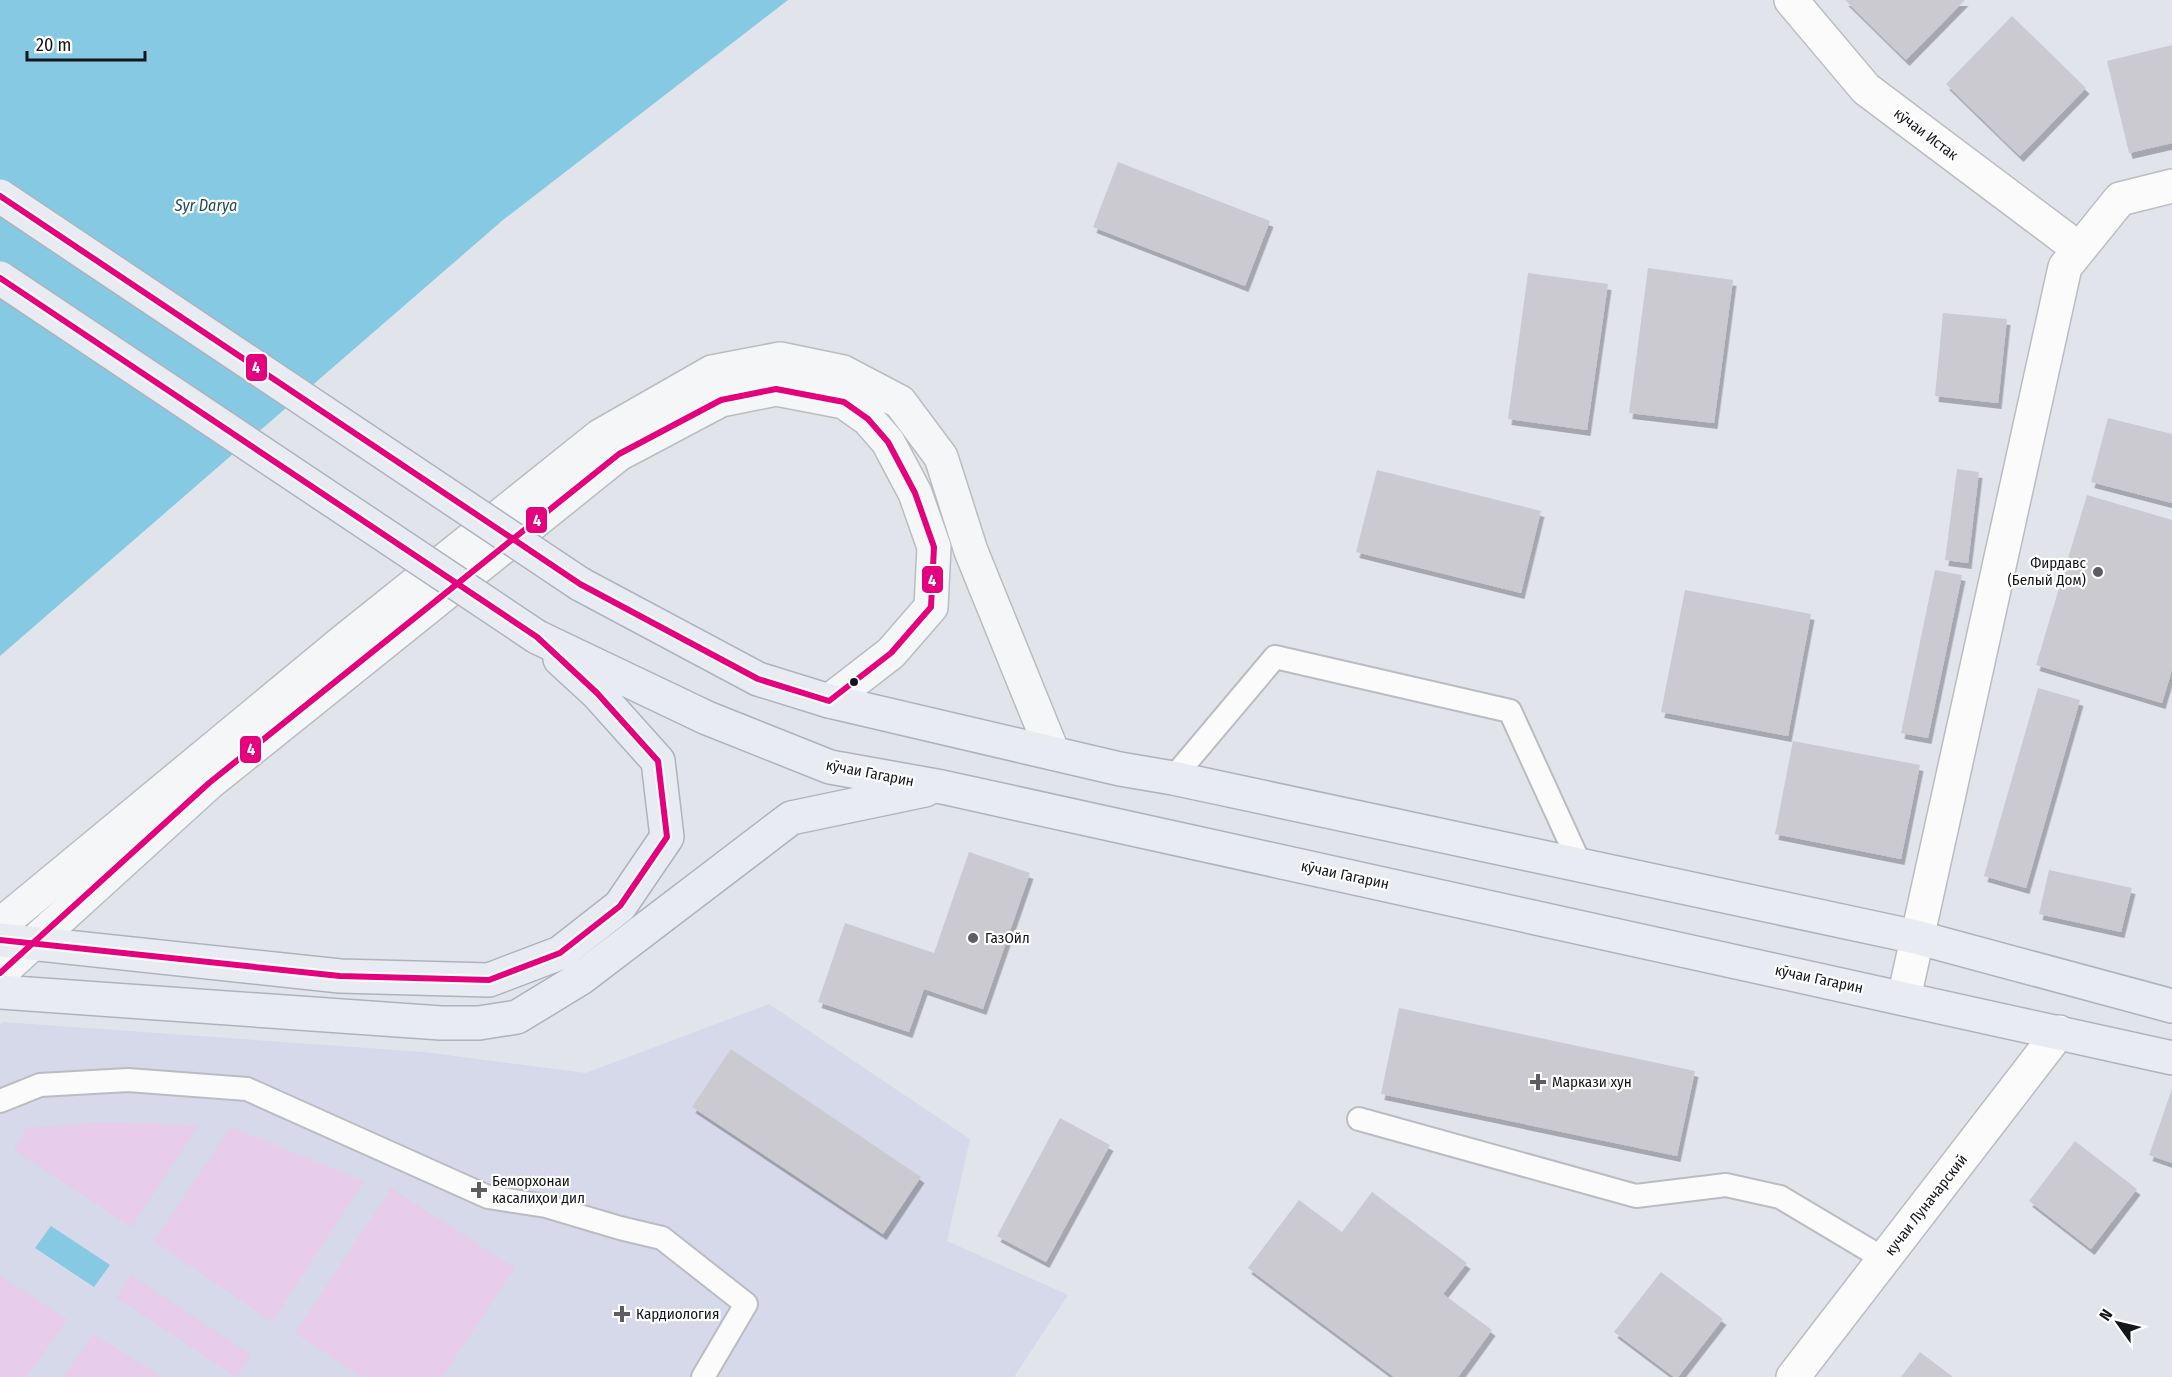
<svg xmlns="http://www.w3.org/2000/svg" width="2172" height="1377" viewBox="0 0 2172 1377" font-family="'Fira Sans Condensed',sans-serif">
	<style>
		.built { fill: #d5d9e9 }
		.green { fill: #e8cceb }
		.water { fill: #86c9e2 }
		.building { fill: #cacad0; filter: url(#shadow) }
		.lines { fill: none; stroke-linecap: round; stroke-linejoin: round }
		.service-casing { stroke: #bbbcc2; stroke-width: 26 }
		.minor-casing { stroke: #bbbcc2; stroke-width: 36 }
		.secondary-casing { stroke: #bbbcc2; stroke-width: 36 }
		.trunk-casing { stroke: #adb3bc; stroke-width: 36 }
		.service { stroke: #fbfbfc; stroke-width: 22 }
		.minor { stroke: #fbfbfc; stroke-width: 33 }
		.secondary { stroke: #f4f6f8; stroke-width: 33 }
		.trunk { stroke: #e8ecf2; stroke-width: 33 }
		.trunk-bridge-casing { stroke: #adb3bc; stroke-width: 36; stroke-linecap: butt }
		.trunk-bridge { stroke: #e8ecf2; stroke-width: 33 }
		.bus-1-casing { stroke: #fff; stroke-width: 10 }
		.bus-1 { stroke: #e5007d; stroke-width: 6 }
		.poi-dot { fill: #5d5e65; stroke: #fff; stroke-width: 2 }
		.bus-dot { fill: #15161c; stroke: #fff; stroke-width: 2 }
		.labels { text-anchor: middle; dominant-baseline: central; stroke-width: 4.5; stroke-linejoin: round; paint-order: stroke }
		.street-label { font-size: 15px; fill: #15161c; stroke: #fff }
		.poi-label { font-size: 15px; fill: #15161c; stroke: #fff; text-anchor: start }
		.water-label { font-size: 16px; font-style: italic; fill: #234c5a; stroke: #fff }
		.line-badge { stroke: #fff; stroke-width: 2 }
		.badge-label { font-size: 16px; text-anchor: middle; font-weight: bold; fill: #fff }
	</style>
	<defs>
		<filter id="shadow"><feDropShadow dx="3.5" dy="6" stdDeviation="0" flood-color="#0004"/></filter>
	</defs>
	<rect width="100%" height="100%" fill="#e2e4ec"/>
	<!-- built -->
	<path class="built" d="M769 1004 970 1139 947 1241 1068 1295 1014 1377H0V1025L2 1022 424 1052 586 1073Z"/>
	<!-- green -->
	<g class="green">
		<path d="M104 1122 198 1126 131 1227 14 1150 27 1128Z"/>
		<path d="M231 1127 364 1181 272 1322 154 1241Z"/>
		<path d="M391 1188 515 1268 442 1377H362L295 1333Z"/>
		<path d="M131 1275 251 1355 236 1377 117 1298Z"/>
		<path d="M0 1276 67 1319 27 1377H0Z"/>
		<path d="M93 1334 162 1377H64Z"/>
	</g>
	<!-- water -->
	<g class="water">
		<path d="M0 0H788L503 220 0 656Z"/>
		<path d="M51 1226 110 1265 94 1287 35 1248Z"/>
	</g>
	<!-- building -->
	<g class="building">
		<path d="M1845 0H1965L1906 60Z"/>
		<path d="M2012 16 2086 88 2020 156 1946 84Z"/>
		<path d="M2172 45V143L2129 153 2107 61Z"/>
		<path d="M1118 162 1270 221 1245 286 1093 227Z"/>
		<path d="M1648 268 1733 280 1714 423 1629 413Z"/>
		<path d="M1528 273 1608 284 1587 430 1508 419Z"/>
		<path d="M1943 313 2007 319 1998 403 1935 396Z"/>
		<path d="M2108 418 2172 434V503L2091 482Z"/>
		<path d="M1957 469 1979 472 1968 563 1945 560Z"/>
		<path d="M1377 470 1541 511 1521 593 1356 552Z"/>
		<path d="M2087 495 2172 520V670L2162 703 2036 665Z"/>
		<path d="M1935 570 1962 575 1928 738 1901 733Z"/>
		<path d="M1685 590 1811 614 1788 736 1661 712Z"/>
		<path d="M2038 688 2080 700 2026 888 1984 876Z"/>
		<path d="M1793 741 1920 765 1901 859 1775 834Z"/>
		<path d="M969 852 1030 873 983 1009 924 989 909 1032 818 1002 845 923 934 953Z"/>
		<path d="M2049 870 2132 888 2121 932 2039 914Z"/>
		<path d="M1399 1008 1695 1071 1677 1156 1381 1094Z"/>
		<path d="M731 1049 921 1177 883 1234 692 1107Z"/>
		<path d="M2172 1089V1163L2149 1155Z"/>
		<path d="M1060 1118 1110 1145 1046 1262 997 1236Z"/>
		<path d="M2075 1141 2137 1189 2091 1249 2029 1201Z"/>
		<path d="M1372 1192 1467 1263 1443 1294 1492 1330 1458 1377H1394L1248 1268 1299 1200 1342 1232Z"/>
		<path d="M1661 1272 1723 1319 1678 1377H1674L1614 1332Z"/>
		<path d="M1920 1352 1953 1377H1901Z"/>
	</g>
	<g class="lines">
		<!-- service casing -->
		<g class="service-casing">
			<g id="service">
				<path d="M1173 778 1275 657 1510 711 1580 864"/>
				<path d="M0 1101 40 1085 128 1080 247 1089 488 1197 546 1206 620 1228 662 1238 746 1304 703 1377"/>
				<path d="M1359 1119 1636 1196 1726 1185 1780 1197 1884 1259"/>
			</g>
		</g>
		<!-- minor casing -->
		<g class="minor-casing">
			<g id="minor">
				<path d="M1791 0 1866 89 2079 249"/>
				<path d="M1904 998 2065 267 2120 199 2172 186"/>
				<path d="M1793 1377 2059 1032"/>
			</g>
		</g>
		<!-- secondary casing -->
		<g class="secondary-casing">
			<g id="secondary">
				<path d="M0 925 345 640 600 436 712 372 780 359 843 372 900 402 941 457 971 551 1053 753"/>
				<path d="M0 973 209 783 619 454 721 400 776 389 844 402 868 419 888 442 915 493 934 547 931 607 891 653 829 701"/>
			</g>
		</g>
		<!-- trunk casing -->
		<g class="trunk-casing">
			<g id="trunk">
				<path d="M580 584 758 679 829 701 1120 769 1173 778 1916 937 2172 1006"/>
				<path d="M537 637 707 718 830 767 942 787 2172 1058"/>
				<path d="M0 940 340 976 489 980 560 953 620 906 667 837 658 761 597 693 560 659"/>
				<path d="M0 992 441 1023H479L517 1017 581 978 791 818 925 790"/>
			</g>
		</g>
		<!-- service -->
		<use href="#service" class="service"/>
		<!-- minor -->
		<use href="#minor" class="minor"/>
		<!-- secondary -->
		<use href="#secondary" class="secondary"/>
		<!-- trunk -->
		<use href="#trunk" class="trunk"/>
		<!-- trunk-bridge casing -->
		<g class="trunk-bridge-casing">
			<g id="trunk-bridge">
				<path d="M0 196 580 584"/>
				<path d="M0 278 537 637"/>
			</g>
		</g>
		<!-- trunk-bridge -->
		<use href="#trunk-bridge" class="trunk-bridge"/>
		<!-- bus-1 casing -->
		<g class="bus-1-casing">
			<g id="bus-1">
				<path d="M0 196 513 539"/>
				<path d="M0 278 537 637 597 693 658 761 667 837 620 906 560 953 489 980 340 976 0 940"/>
				<path d="M776 389 844 402 868 419 888 442 915 493 934 547 931 607 891 653 829 701 758 679 580 584 513 539 619 454 721 400Z"/>
				<path d="M0 973 209 783 513 539"/>
			</g>
		</g>
		<!-- bus-1 -->
		<use href="#bus-1" class="bus-1"/>
	</g>
	<!-- markers -->
	<g class="poi-dot">
		<circle cx="2098" cy="572" r="6"/>
		<circle cx="973" cy="938" r="6"/>
		<path d="M1535 1073h6v6h6v6h-6v6h-6v-6h-6v-6h6z"/>
		<path d="M476 1181h6v6h6v6h-6v6h-6v-6h-6v-6h6z"/>
		<path d="M619 1305h6v6h6v6h-6v6h-6v-6h-6v-6h6z"/>
	</g>
	<circle class="bus-dot" cx="854" cy="682" r="5"/>
	<g class="labels">
		<!-- street labels -->
		<g class="street-label">
			<text transform="translate(1926 134) rotate(37)">кӯчаи Истак</text>
			<text transform="translate(870 773) rotate(11)">кӯчаи Гагарин</text>
			<text transform="translate(1345 875) rotate(12)">кӯчаи Гагарин</text>
			<text transform="translate(1819 979) rotate(12)">кӯчаи Гагарин</text>
			<text transform="translate(1926 1205) rotate(-52)">кучаи Луначарский</text>
		</g>
		<!-- poi labels -->
		<g class="poi-label">
			<text x="2086" y="563" text-anchor="end">Фирдавс<tspan x="2086" dy="17">(Белый Дом)</tspan></text>
			<text x="985" y="938">ГазОйл</text>
			<text x="1552" y="1082">Маркази хун</text>
			<text x="492" y="1181">Беморхонаи<tspan x="492" dy="17">касалиҳои дил</tspan></text>
			<text x="636" y="1314">Кардиология</text>
		</g>
		<!-- water labels -->
		<g class="water-label">
			<text x="206" y="205">Syr Darya</text>
		</g>
	</g>
	<g class="line-badge">
		<rect x="245" y="353" width="23" height="29" rx="6" fill="#e5007d"/>
		<rect x="525" y="506" width="23" height="28" rx="6" fill="#e5007d"/>
		<rect x="921" y="565" width="23" height="29" rx="6" fill="#e5007d"/>
		<rect x="239" y="735" width="23" height="29" rx="6" fill="#e5007d"/>
	</g>
	<g class="badge-label">
		<text x="256" y="373">4</text>
		<text x="537" y="526">4</text>
		<text x="932" y="586">4</text>
		<text x="251" y="755">4</text>
	</g>
	<!-- north arrow -->
	<g transform="translate(2118 1323) rotate(304)" stroke="#ffffff" stroke-width="4.5" paint-order="stroke">
	<path d="M0-4.5L10 22L0 15L-10 22Z" fill="#15161c"/>
	<text y="-9" font-size="16" font-weight="bold" text-anchor="middle" fill="#15161c">N</text>
	</g>
	<!-- scale -->
	<path d="M27 51v9h118v-9" fill="none" stroke="#15161c" stroke-width="3"/>
	<text x="36" y="51" font-size="18" fill="#15161c" stroke="#ffffff" stroke-width="4.5" paint-order="stroke">20 m</text>
</svg>
